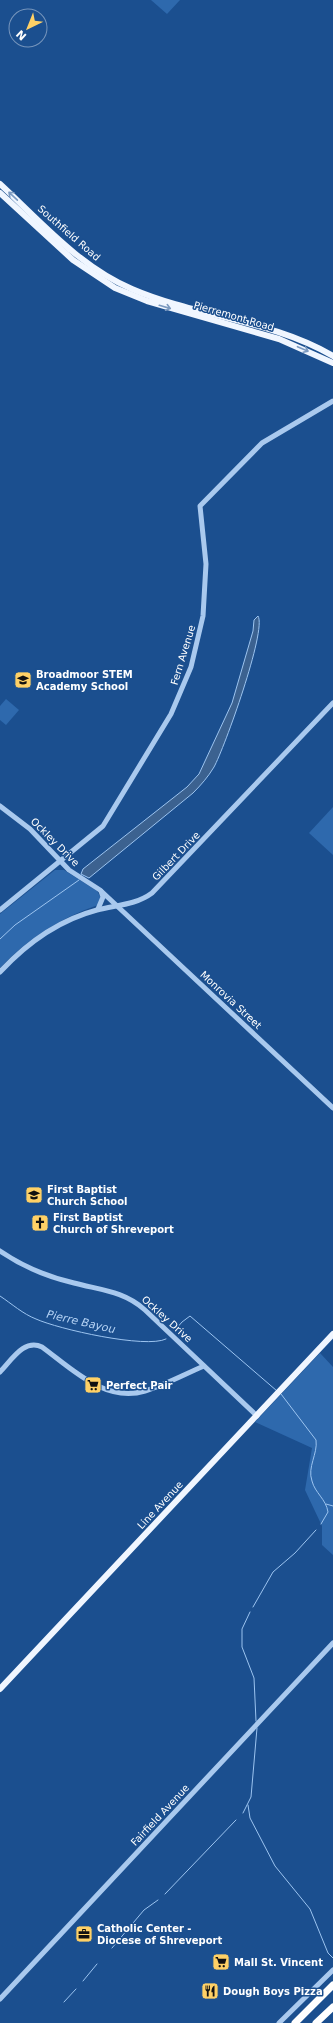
<svg xmlns="http://www.w3.org/2000/svg" width="333" height="2023" viewBox="0 0 333 2023" font-family="'DejaVu Sans',sans-serif">
	<style>
		.green { fill: #2e69ad }
		.water { fill: #3c6290; stroke: #9cc4f0 }
		.lines { fill: none; stroke-linecap: round; stroke-linejoin: round }
		.stream { stroke: #9cc4f0; stroke-width: 1 }
		.minor { stroke: #a9c9ee; stroke-width: 5 }
		.major { stroke: #f0f6ff; stroke-width: 6 }
		.highway { stroke: #fff; stroke-width: 7 }
		.oneway { stroke: #7b9ac1 }
		.labels { text-anchor: middle; dominant-baseline: central; stroke-width: 3; stroke-linejoin: round; paint-order: stroke }
		.street-label { font-size: 10px; fill: #fff; stroke: #1b4f8f }
		.poi-label { font-size: 10px; font-weight: bold; fill: #fff; stroke: #1b4f8f; text-anchor: start }
		.water-label { font-size: 11px; font-style: italic; fill: #b5d3f5; stroke: #1b4f8f }
	</style>
	<rect width="100%" height="100%" fill="#1b4f8f"/>
	<!-- green -->
	<g class="green">
		<path d="M151 0H180L167 14Z"/>
		<path d="M6 699 19 710 6 725 0 720V706Z"/>
		<path d="M333 807V855L309 833Z"/>
		<path d="M55 870H64L97 891 101 898 98 905C60 918 27 939 0 968V914Z"/>
		<path d="M320 1353 333 1367V1555L322 1545V1526L305 1490 312 1448 255 1422Z"/>
	</g>
	<!-- water -->
	<path class="water" d="M258 616C267 630 224 749 214 767 208 777 201 785 193 793L89 878 81 874 83 869 187 787 199 774 232 703 253 631 254 620Z"/>
	<g class="lines">
		<!-- stream -->
		<g class="stream">
			<path d="M0 939 15 925 79 880"/>
			<path d="M0 1296C12 1304 23 1314 36 1319 58 1329 146 1349 166 1339"/>
			<path d="M176 1329 182 1322 190 1316 277 1391"/>
			<path d="M281 1394 316 1440C318 1454 307 1467 312 1481 315 1493 326 1499 328 1512L321 1524"/>
			<path d="M326 1504 333 1506"/>
			<path d="M253 1607 273 1572 295 1553 316 1530"/>
			<path d="M250 1612 242 1629V1647L254 1678 256 1721"/>
			<path d="M248 1805 250 1818 275 1866 310 1909 328 1953 333 1958"/>
			<path d="M243 1813 251 1797 257 1728"/>
			<path d="M165 1894 236 1820"/>
			<path d="M112 1948 144 1910 158 1900"/>
			<path d="M83 1981 97 1964"/>
			<path d="M64 2002 76 1989"/>
		</g>
		<!-- minor -->
		<g class="minor">
			<path d="M0 806 30 829 69 870 100 890 333 1108"/>
			<path d="M98 909 103 897 101 891"/>
			<path d="M0 910 103 826 171 714 191 667 203 616 206 564 200 506 262 443 333 401"/>
			<path d="M0 972C26 944 59 920 97 910 116 905 136 905 152 893L333 703"/>
			<path d="M0 1251C22 1266 48 1277 74 1283 100 1290 124 1291 145 1310L257 1416"/>
			<path d="M0 1372C11 1361 24 1338 42 1347 72 1369 105 1403 145 1391 165 1385 185 1374 204 1366"/>
			<path d="M0 1999 333 1643"/>
			<path d="M279 2023 333 1970"/>
		</g>
		<!-- major -->
		<g class="major">
			<path d="M0 184C41 222 80 267 132 289 197 317 272 320 333 356"/>
			<path d="M0 193 73 260 115 288 147 301 279 339 333 363"/>
			<path d="M0 1689 333 1334"/>
		</g>
		<!-- highway -->
		<g class="highway">
			<path d="M295 2023 333 1985"/>
			<path d="M316 2023 333 2007"/>
		</g>
	</g>
	<!-- one-way arrows -->
	<defs><path id="oneway-shaft" d="M-6 0H5M1.5-3L5.5 0L1.5 3" fill="none" stroke-width="1.6" stroke-linecap="round" stroke-linejoin="round"/></defs>
	<g class="oneway">
		<use href="#oneway-shaft" transform="translate(13 196) rotate(-137)"/>
		<use href="#oneway-shaft" transform="translate(165 307) rotate(16)"/>
		<use href="#oneway-shaft" transform="translate(303 349) rotate(23)"/>
	</g>
	<!-- icons -->
	<defs>
		<g id="school-square" transform="scale(0.9)"><rect x="-9" y="-9" width="18" height="18" rx="4" fill="#ffd166" stroke="#1b4f8f"/><path d="M0-5L7-2L0 1L-7-2ZM-4 1L0 2.5L4 1V4Q0 6-4 4Z" fill="#111"/></g>
		<g id="church-square" transform="scale(0.9)"><rect x="-9" y="-9" width="18" height="18" rx="4" fill="#ffd166" stroke="#1b4f8f"/><path d="M-1.2-6h2.4v3.5h3.3v2.4h-3.3V6h-2.4V-.1h-3.3v-2.4h3.3Z" fill="#111"/></g>
		<g id="supermarket-square" transform="scale(0.9)"><rect x="-9" y="-9" width="18" height="18" rx="4" fill="#ffd166" stroke="#1b4f8f"/><path d="M-6-5.5h2.5l.6 2H6L4.5 2H-2.5L-4.4-4H-6ZM-1.5 3.2a1.3 1.3 0 1 0 .1 0ZM3 3.2a1.3 1.3 0 1 0 .1 0Z" fill="#111"/></g>
		<g id="office-square" transform="scale(0.9)"><rect x="-9" y="-9" width="18" height="18" rx="4" fill="#ffd166" stroke="#1b4f8f"/><path d="M-6-3h4V-5.5h4V-3h4V5H-6ZM-1-4.5V-3h2v-1.5ZM-6 0V1H6V0Z" fill="#111"/></g>
		<g id="restaurant-square" transform="scale(0.9)"><rect x="-9" y="-9" width="18" height="18" rx="4" fill="#ffd166" stroke="#1b4f8f"/><path d="M-5-6h1v4h1v-4h1v4h1v-4h1v5L-1.5 .5V6h-2V.5L-5-1ZM5-6V6H3V1.5H1.5Q1.5-4 5-6Z" fill="#111"/></g>
	</defs>
	<g fill-rule="evenodd">
		<use href="#school-square" x="23" y="680"/>
		<use href="#school-square" x="34" y="1195"/>
		<use href="#church-square" x="40" y="1223"/>
		<use href="#supermarket-square" x="93" y="1385"/>
		<use href="#office-square" x="84" y="1934"/>
		<use href="#supermarket-square" x="221" y="1962"/>
		<use href="#restaurant-square" x="210" y="1991"/>
	</g>
	<g class="labels">
		<!-- street labels -->
		<g class="street-label">
			<text transform="translate(69 233) rotate(41)">Southfield Road</text>
			<text transform="translate(234 316) rotate(16)">Pierremont Road</text>
			<text transform="translate(183 655) rotate(-73)">Fern Avenue</text>
			<text transform="translate(55 842) rotate(45)">Ockley Drive</text>
			<text transform="translate(176 856) rotate(-46)">Gilbert Drive</text>
			<text transform="translate(231 1000) rotate(43)">Monrovia Street</text>
			<text transform="translate(167 1319) rotate(42)">Ockley Drive</text>
			<text transform="translate(160 1505) rotate(-47)">Line Avenue</text>
			<text transform="translate(160 1815) rotate(-47)">Fairfield Avenue</text>
		</g>
		<!-- poi labels -->
		<g class="poi-label">
			<text x="36" y="674">Broadmoor STEM<tspan x="36" dy="12">Academy School</tspan></text>
			<text x="47" y="1189">First Baptist<tspan x="47" dy="12">Church School</tspan></text>
			<text x="53" y="1217">First Baptist<tspan x="53" dy="12">Church of Shreveport</tspan></text>
			<text x="106" y="1385">Perfect Pair</text>
			<text x="97" y="1928">Catholic Center -<tspan x="97" dy="12">Diocese of Shreveport</tspan></text>
			<text x="234" y="1962">Mall St. Vincent</text>
			<text x="223" y="1991">Dough Boys Pizza</text>
		</g>
		<!-- water labels -->
		<g class="water-label">
			<text transform="translate(81 1322) rotate(13)">Pierre Bayou</text>
		</g>
	</g>
	<!-- north arrow -->
	<g transform="translate(28 28) rotate(223)"><circle r="19" fill="#1b4f8f" stroke="#7695bc"/>
	<path d="M0-3L7 15L0 10L-7 15Z" fill="#ffd166"/>
	<text y="-6" font-size="11" font-weight="bold" text-anchor="middle" fill="#ffffff">N</text>
	</g>
</svg>
